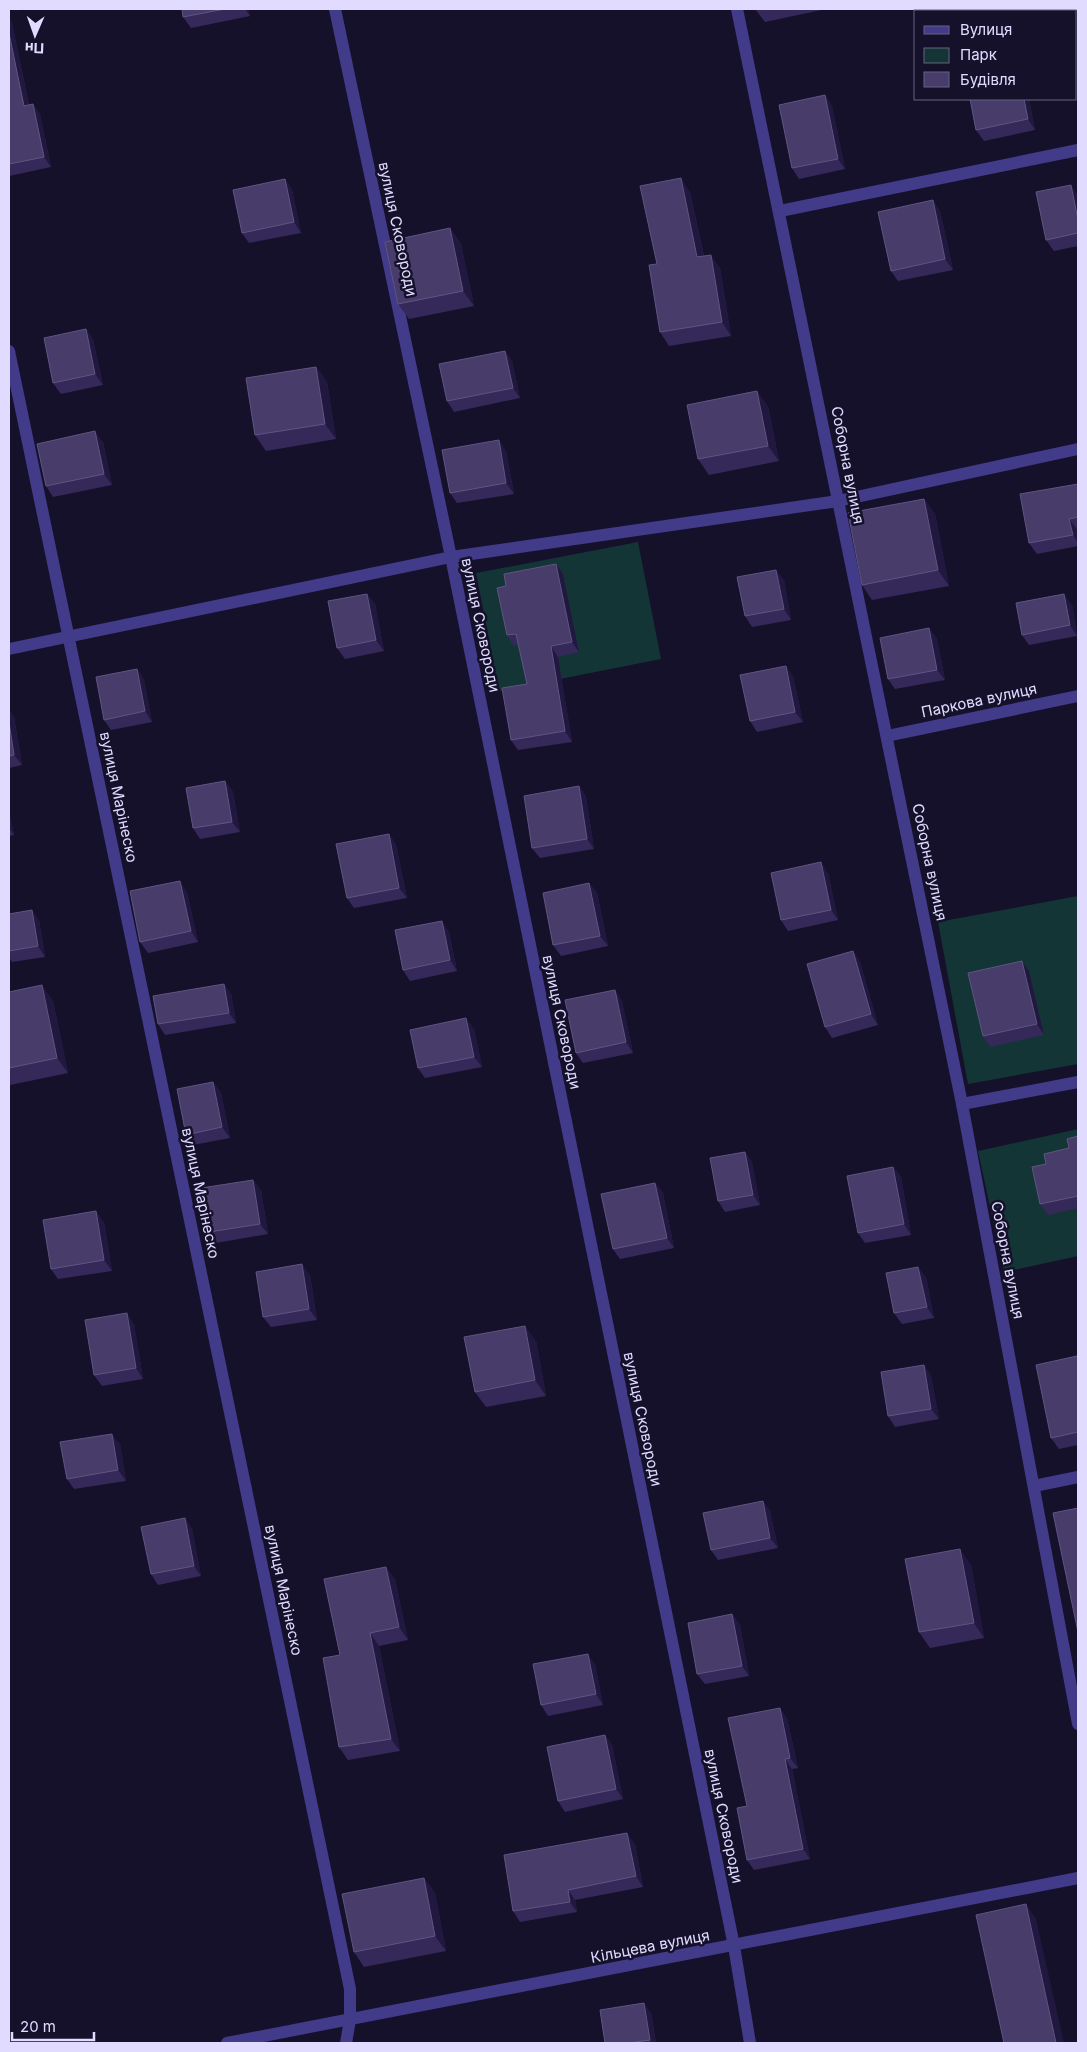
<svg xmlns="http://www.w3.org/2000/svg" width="1087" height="2052" viewBox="0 0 1087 2052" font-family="Inter,sans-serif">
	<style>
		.green { fill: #143535 }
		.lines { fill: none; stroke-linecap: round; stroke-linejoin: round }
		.minor { stroke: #413b8a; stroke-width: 12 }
		.wall { fill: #352959 }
		.shaded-wall { fill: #21183f }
		.building { fill: #473c6a; stroke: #5f5582 }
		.labels { text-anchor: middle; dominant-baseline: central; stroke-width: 5; stroke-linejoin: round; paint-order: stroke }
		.street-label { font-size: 15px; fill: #e0dbff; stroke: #16112b }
	</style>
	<rect width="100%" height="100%" fill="#16112b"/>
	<!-- green -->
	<g class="green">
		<path d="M638 542 661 659 499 691 476 573Z"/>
		<path d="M1078 896V1064L968 1084 938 922Z"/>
		<path d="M1078 1129V1256L1004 1272 978 1151Z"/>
	</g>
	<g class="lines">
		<!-- minor -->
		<g class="minor">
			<path d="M335 9 451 557 734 1946 750 2043"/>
			<path d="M737 9 962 1104 1078 1724"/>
			<path d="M780 211 1078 150"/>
			<path d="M9 351 350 1989V2020L346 2043"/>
			<path d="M9 649 451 557 838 501 1078 449"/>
			<path d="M887 736 1078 696"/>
			<path d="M962 1104 1078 1082"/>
			<path d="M1034 1486 1078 1477"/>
			<path d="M227 2043 1078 1878"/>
		</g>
	</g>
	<!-- wall -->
	<g class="wall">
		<path d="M182 9H248L250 16 191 28 183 17Z"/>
		<path d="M755 9H826L765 22Z"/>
		<path d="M9 18 12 23 29 105 33 104 40 114 51 167 9 176Z"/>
		<path d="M825 95 832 106 845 169 799 179 792 168Z"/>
		<path d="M970 99H1029L1035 130 984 141 976 130Z"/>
		<path d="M285 179 292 190 301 233 249 243 242 233Z"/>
		<path d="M690 192 704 256 720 268 731 336 669 346 660 332 657 264Z"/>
		<path d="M1078 195V246L1054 251 1046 240Z"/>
		<path d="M940 211 953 270 898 281 891 271Z"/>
		<path d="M450 228 461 244 474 306 409 319 398 304Z"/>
		<path d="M86 329 93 340 103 385 61 394 53 383Z"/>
		<path d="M505 351 512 361 520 398 454 412 447 401Z"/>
		<path d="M316 367 327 382 336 439 266 451 255 435Z"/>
		<path d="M768 406 779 461 709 475 698 459Z"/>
		<path d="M103 442 112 485 53 497 46 486Z"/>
		<path d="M506 451 514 494 457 503 450 493Z"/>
		<path d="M1078 484V529H1077L1078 536V546L1037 554 1029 543Z"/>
		<path d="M924 499 935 514 949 586 872 600 862 585Z"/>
		<path d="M556 564 563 574 579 652 558 657 572 742 518 750 511 740 527 684 519 645 514 646 507 635 506 586Z"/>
		<path d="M784 580 791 620 752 627 745 616Z"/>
		<path d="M367 594 375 604 384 651 345 659 337 648Z"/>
		<path d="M1072 605 1077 636 1029 645 1022 635Z"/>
		<path d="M929 628 937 639 945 680 895 689 888 679Z"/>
		<path d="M137 669 144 680 152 722 111 730 104 720Z"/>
		<path d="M793 676 803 722 757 732 750 721Z"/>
		<path d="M9 710 14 717 22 765 9 768Z"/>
		<path d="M225 781 233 792 240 832 200 839 193 828Z"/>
		<path d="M579 786 586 797 594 849 540 858 532 848Z"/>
		<path d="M9 812 14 835 9 836Z"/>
		<path d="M389 834 396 845 407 898 354 908 347 898Z"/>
		<path d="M828 873 838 920 788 931 781 920Z"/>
		<path d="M589 883 597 893 608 946 561 956 553 945Z"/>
		<path d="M187 892 198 942 148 953 140 942Z"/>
		<path d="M9 914 39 920 45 957 12 962 9 957Z"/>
		<path d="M449 932 457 971 410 981 403 970Z"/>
		<path d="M853 951 860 962 878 1025 832 1038 825 1027Z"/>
		<path d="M1029 971 1044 1035 990 1047 983 1036Z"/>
		<path d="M224 984 231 994 236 1023 165 1035 158 1024Z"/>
		<path d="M615 990 622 1001 633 1053 583 1063 576 1053Z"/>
		<path d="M9 992 53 1001 68 1073 10 1085 9 1083Z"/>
		<path d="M474 1029 482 1067 425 1078 418 1068Z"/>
		<path d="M213 1082 221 1093 230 1138 193 1145 186 1135Z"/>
		<path d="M1078 1136V1208L1048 1215 1040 1204 1046 1164 1069 1148Z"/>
		<path d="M745 1152 752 1162 760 1205 725 1212 718 1201Z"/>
		<path d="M893 1167 901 1177 911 1235 865 1243 858 1233Z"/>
		<path d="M655 1183 663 1193 674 1248 620 1259 613 1249Z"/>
		<path d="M261 1190 268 1234 210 1244 203 1233Z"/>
		<path d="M104 1222 112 1271 58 1279 51 1269Z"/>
		<path d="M310 1275 317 1320 271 1327 263 1317Z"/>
		<path d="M926 1277 934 1318 902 1324 894 1313Z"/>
		<path d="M134 1324 143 1379 102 1386 94 1375Z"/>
		<path d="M536 1341 546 1396 486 1407 475 1392Z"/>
		<path d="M1077 1356 1078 1358V1445L1059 1449 1051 1438Z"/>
		<path d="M924 1365 931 1376 939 1419 895 1427 888 1416Z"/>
		<path d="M120 1444 126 1481 74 1489 67 1479Z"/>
		<path d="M763 1501 770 1511 778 1548 718 1560 711 1550Z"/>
		<path d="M185 1518 192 1529 201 1576 158 1585 151 1574Z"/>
		<path d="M971 1565 984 1638 930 1648 919 1632Z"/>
		<path d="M395 1579 408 1640 379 1646 400 1751 348 1760 339 1747 340 1655Z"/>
		<path d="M732 1614 740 1625 749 1676 705 1684 697 1674Z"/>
		<path d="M595 1664 603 1705 548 1716 541 1705Z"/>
		<path d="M787 1718 798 1768 792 1769 810 1859 754 1870 747 1860Z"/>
		<path d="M605 1735 612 1745 623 1799 565 1812 558 1801Z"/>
		<path d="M635 1844 643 1887 575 1900 577 1912 520 1922 513 1911Z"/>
		<path d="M424 1878 435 1893 446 1951 364 1967 354 1952Z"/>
		<path d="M651 2013 656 2043H605Z"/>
	</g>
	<!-- shaded-wall -->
	<g class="shaded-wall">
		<path d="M245 9H248L250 16Z"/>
		<path d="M9 18 12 23 31 116 24 106 9 33Z"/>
		<path d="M825 95 832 106 845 169 838 159Z"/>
		<path d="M1024 99H1029L1035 130 1028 119Z"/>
		<path d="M33 104 40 114 51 167 44 157Z"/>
		<path d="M681 178 690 192 707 271 697 257Z"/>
		<path d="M285 179 292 190 301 233 294 222Z"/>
		<path d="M1071 185 1078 195V220Z"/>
		<path d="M933 200 940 211 953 270 945 259Z"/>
		<path d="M450 228 461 244 474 306 463 291Z"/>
		<path d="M711 255 720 268 731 336 722 322Z"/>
		<path d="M86 329 93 340 103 385 95 374Z"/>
		<path d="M505 351 512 361 520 398 513 388Z"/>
		<path d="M316 367 327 382 336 439 325 424Z"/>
		<path d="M757 391 768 406 779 461 768 446Z"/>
		<path d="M95 431 103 442 112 485 104 474Z"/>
		<path d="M499 440 506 451 514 494 506 483Z"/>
		<path d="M924 499 935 514 949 586 938 570Z"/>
		<path d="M1069 519 1077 529 1078 536V543L1073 535Z"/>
		<path d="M556 564 563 574 579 652 572 642Z"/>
		<path d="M776 570 784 580 791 620 784 609Z"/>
		<path d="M367 594 375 604 384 651 376 640Z"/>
		<path d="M1064 594 1072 605 1077 636 1070 625Z"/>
		<path d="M929 628 937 639 945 680 937 670Z"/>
		<path d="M551 646 558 657 572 742 565 731Z"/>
		<path d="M786 666 793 676 803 722 795 712Z"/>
		<path d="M137 669 144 680 152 722 145 711Z"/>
		<path d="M9 710 14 717 22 765 14 755 9 722Z"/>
		<path d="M225 781 233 792 240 832 232 822Z"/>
		<path d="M579 786 586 797 594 849 587 839Z"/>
		<path d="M9 812 14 835 9 828Z"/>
		<path d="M389 834 396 845 407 898 399 888Z"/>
		<path d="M821 862 828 873 838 920 831 910Z"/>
		<path d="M180 881 187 892 198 942 191 931Z"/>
		<path d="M589 883 597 893 608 946 600 936Z"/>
		<path d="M32 910 39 920 45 957 38 946Z"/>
		<path d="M442 921 449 932 457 971 450 960Z"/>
		<path d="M853 951 860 962 878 1025 871 1014Z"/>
		<path d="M1022 961 1029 971 1044 1035 1037 1024Z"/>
		<path d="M224 984 231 994 236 1023 229 1013Z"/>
		<path d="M42 985 53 1001 68 1073 57 1058Z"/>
		<path d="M615 990 622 1001 633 1053 626 1042Z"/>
		<path d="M466 1018 474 1029 482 1067 474 1057Z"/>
		<path d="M213 1082 221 1093 230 1138 222 1127Z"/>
		<path d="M745 1152 752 1162 760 1205 753 1195Z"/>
		<path d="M893 1167 901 1177 911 1235 904 1224Z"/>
		<path d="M253 1180 261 1190 268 1234 260 1224Z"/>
		<path d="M655 1183 663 1193 674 1248 667 1238Z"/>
		<path d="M96 1211 104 1222 112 1271 104 1260Z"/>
		<path d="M302 1264 310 1275 317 1320 309 1309Z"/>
		<path d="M918 1267 926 1277 934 1318 927 1307Z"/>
		<path d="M127 1313 134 1324 143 1379 136 1368Z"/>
		<path d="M525 1326 536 1341 546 1396 535 1380Z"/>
		<path d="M924 1365 931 1376 939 1419 931 1409Z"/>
		<path d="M112 1434 120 1444 126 1481 118 1470Z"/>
		<path d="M763 1501 770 1511 778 1548 770 1538Z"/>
		<path d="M185 1518 192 1529 201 1576 194 1566Z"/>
		<path d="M960 1549 971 1565 984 1638 974 1623Z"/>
		<path d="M386 1567 395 1579 408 1640 399 1627Z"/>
		<path d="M732 1614 740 1625 749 1676 742 1666Z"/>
		<path d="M370 1633 379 1646 400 1751 391 1739Z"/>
		<path d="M588 1654 595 1664 603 1705 596 1694Z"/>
		<path d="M780 1708 787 1718 798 1768 790 1758Z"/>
		<path d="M605 1735 612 1745 623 1799 616 1789Z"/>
		<path d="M785 1759 792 1769 810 1859 803 1849Z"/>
		<path d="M627 1833 635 1844 643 1887 636 1876Z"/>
		<path d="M424 1878 435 1893 446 1951 435 1936Z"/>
		<path d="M568 1890 575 1900 577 1912 570 1902Z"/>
		<path d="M1026 1904 1036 1919 1064 2043H1056Z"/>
		<path d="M644 2003 651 2013 656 2043H652L650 2040Z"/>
	</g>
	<!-- building -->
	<g class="building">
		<path d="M182 9H225L183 17Z"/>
		<path d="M9 33 24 106 33 104 44 157 9 164Z"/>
		<path d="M825 95 838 159 792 168 779 105Z"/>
		<path d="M970 99H1024L1028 119 976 130Z"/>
		<path d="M681 178 697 257 711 255 722 322 660 332 649 265 657 264 640 186Z"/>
		<path d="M285 179 294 222 242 233 233 190Z"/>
		<path d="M1071 185 1078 220V233L1046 240 1036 192Z"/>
		<path d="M933 200 945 259 891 271 878 212Z"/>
		<path d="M450 228 463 291 398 304 385 242Z"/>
		<path d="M86 329 95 374 53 383 44 338Z"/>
		<path d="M505 351 513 388 447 401 439 364Z"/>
		<path d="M316 367 325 424 255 435 246 378Z"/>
		<path d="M757 391 768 446 698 459 687 405Z"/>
		<path d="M95 431 104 474 46 486 37 444Z"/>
		<path d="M499 440 506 483 450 493 442 450Z"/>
		<path d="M1078 484V517L1069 519 1073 535 1029 543 1020 494Z"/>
		<path d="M924 499 938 570 862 585 848 513Z"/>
		<path d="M556 564 572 642 551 646 565 731 511 740 502 688 527 684 516 634 507 635 497 588 506 586 504 574Z"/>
		<path d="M776 570 784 609 745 616 737 577Z"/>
		<path d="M367 594 376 640 337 648 328 601Z"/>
		<path d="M1064 594 1070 625 1022 635 1016 603Z"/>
		<path d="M929 628 937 670 888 679 880 638Z"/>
		<path d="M786 666 795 712 750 721 740 675Z"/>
		<path d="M137 669 145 711 104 720 96 677Z"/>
		<path d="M9 722 14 755 9 756Z"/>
		<path d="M225 781 232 822 193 828 186 788Z"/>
		<path d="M579 786 587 839 532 848 524 796Z"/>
		<path d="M389 834 399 888 347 898 336 844Z"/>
		<path d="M821 862 831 910 781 920 771 873Z"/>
		<path d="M180 881 191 931 140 942 130 891Z"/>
		<path d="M589 883 600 936 553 945 543 893Z"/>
		<path d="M32 910 38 946 9 951V914Z"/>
		<path d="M442 921 450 960 403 970 395 930Z"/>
		<path d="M853 951 871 1014 825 1027 807 964Z"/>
		<path d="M1022 961 1037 1024 983 1036 968 973Z"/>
		<path d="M224 984 229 1013 158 1024 153 996Z"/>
		<path d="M42 985 57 1058 9 1068V992Z"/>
		<path d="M615 990 626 1042 576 1053 565 1000Z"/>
		<path d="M466 1018 474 1057 418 1068 410 1030Z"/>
		<path d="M213 1082 222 1127 186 1135 177 1089Z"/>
		<path d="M1078 1136V1196L1040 1204 1032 1167 1046 1164 1044 1154 1069 1148 1067 1139Z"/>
		<path d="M745 1152 753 1195 718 1201 710 1158Z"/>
		<path d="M893 1167 904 1224 858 1233 847 1176Z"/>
		<path d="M253 1180 260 1224 203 1233 195 1189Z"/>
		<path d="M655 1183 667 1238 613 1249 601 1194Z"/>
		<path d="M96 1211 104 1260 51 1269 43 1220Z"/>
		<path d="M302 1264 309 1309 263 1317 256 1272Z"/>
		<path d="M918 1267 927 1307 894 1313 886 1273Z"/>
		<path d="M127 1313 136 1368 94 1375 85 1320Z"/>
		<path d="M525 1326 535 1380 475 1392 464 1337Z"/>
		<path d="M1077 1356 1078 1361V1432L1051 1438 1036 1365Z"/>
		<path d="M924 1365 931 1409 888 1416 881 1372Z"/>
		<path d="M112 1434 118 1470 67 1479 60 1442Z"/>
		<path d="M763 1501 770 1538 711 1550 703 1513Z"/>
		<path d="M1078 1508V1632L1053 1513Z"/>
		<path d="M185 1518 194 1566 151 1574 141 1527Z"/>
		<path d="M960 1549 974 1623 919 1632 905 1559Z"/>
		<path d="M386 1567 399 1627 370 1633 391 1739 339 1747 323 1658 340 1655 324 1579Z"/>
		<path d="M732 1614 742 1666 697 1674 688 1623Z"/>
		<path d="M588 1654 596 1694 541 1705 533 1664Z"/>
		<path d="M780 1708 790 1758 785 1759 803 1849 747 1860 737 1808 747 1806 728 1718Z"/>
		<path d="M605 1735 616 1789 558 1801 547 1747Z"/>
		<path d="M627 1833 636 1876 568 1890 570 1902 513 1911 504 1855Z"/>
		<path d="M424 1878 435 1936 354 1952 342 1894Z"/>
		<path d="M1026 1904 1056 2043H1004L976 1915Z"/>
		<path d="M644 2003 650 2040 628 2043H605L600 2010Z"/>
	</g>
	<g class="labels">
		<!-- street labels -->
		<g class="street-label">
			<text transform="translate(398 229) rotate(78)">вулиця Сковороди</text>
			<text transform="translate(848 465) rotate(79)">Соборна вулиця</text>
			<text transform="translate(481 625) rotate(78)">вулиця Сковороди</text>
			<text transform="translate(979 700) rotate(-12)">Паркова вулиця</text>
			<text transform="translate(119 797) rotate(78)">вулиця Марінеско</text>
			<text transform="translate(930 862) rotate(78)">Соборна вулиця</text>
			<text transform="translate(562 1022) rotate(78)">вулиця Сковороди</text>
			<text transform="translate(201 1193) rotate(78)">вулиця Марінеско</text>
			<text transform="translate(1008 1260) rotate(79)">Соборна вулиця</text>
			<text transform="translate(643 1419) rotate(78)">вулиця Сковороди</text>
			<text transform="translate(284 1590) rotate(78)">вулиця Марінеско</text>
			<text transform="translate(724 1816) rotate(78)">вулиця Сковороди</text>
			<text transform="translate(650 1946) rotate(-11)">Кільцева вулиця</text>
		</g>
	</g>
	<!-- border -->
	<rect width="1087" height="2052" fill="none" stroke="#e0dbff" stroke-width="20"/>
	<!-- legend -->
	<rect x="914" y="10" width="162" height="90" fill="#16112b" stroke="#676280"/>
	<rect x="924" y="26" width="25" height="8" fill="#413b8a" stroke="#676280"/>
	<text x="960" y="35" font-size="15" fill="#e0dbff">Вулиця</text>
	<rect x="924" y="48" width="25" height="15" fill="#143535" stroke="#676280"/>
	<text x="960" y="60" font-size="15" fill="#e0dbff">Парк</text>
	<rect x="924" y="72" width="25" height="15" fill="#473c6a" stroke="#676280"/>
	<text x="960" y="85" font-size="15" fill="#e0dbff">Будівля</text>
	<!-- north arrow -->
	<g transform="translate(35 35) rotate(182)" stroke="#16112b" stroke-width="4" paint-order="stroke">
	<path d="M0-4L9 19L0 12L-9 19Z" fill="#e0dbff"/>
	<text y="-8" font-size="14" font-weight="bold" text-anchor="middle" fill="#e0dbff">Пн</text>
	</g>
	<!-- scale -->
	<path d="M12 2032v8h82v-8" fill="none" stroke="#e0dbff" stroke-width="2.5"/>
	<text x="20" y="2032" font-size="15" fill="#e0dbff" stroke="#16112b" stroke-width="4" paint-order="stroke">20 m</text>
</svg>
